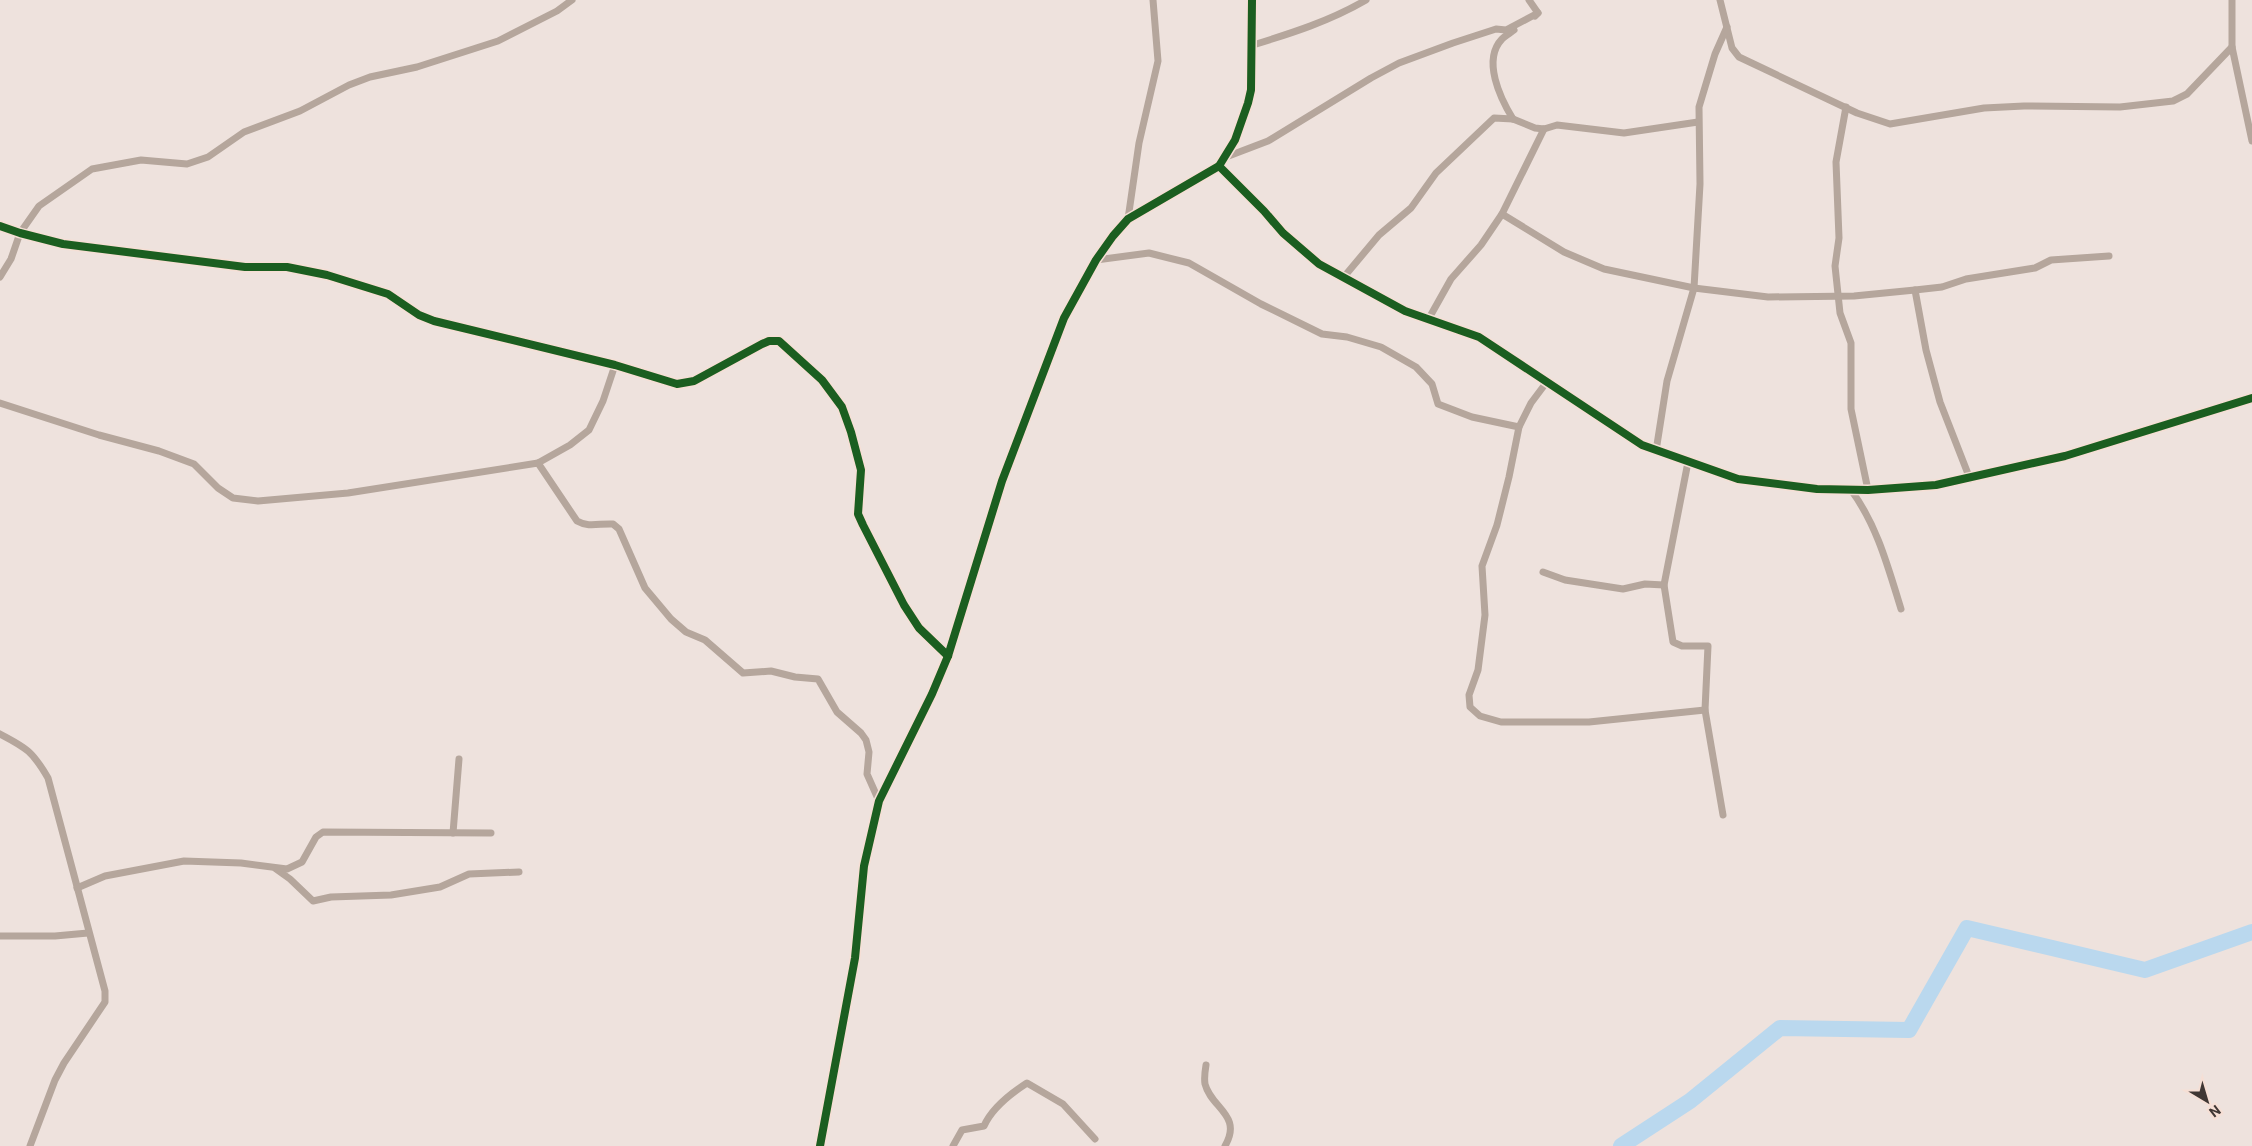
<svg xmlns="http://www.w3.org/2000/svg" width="2252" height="1146" viewBox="0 0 2252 1146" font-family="Roboto,sans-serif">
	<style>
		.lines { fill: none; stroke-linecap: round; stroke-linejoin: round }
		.river { stroke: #bad8ee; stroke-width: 16 }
		.minor { stroke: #b5a69c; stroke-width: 7 }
		.cycleway-casing { stroke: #f6dfd5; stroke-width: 11 }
		.cycleway { stroke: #1b5e20; stroke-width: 8 }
	</style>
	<rect width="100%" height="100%" fill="#eee2dd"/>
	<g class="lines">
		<!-- river -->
		<path class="river" d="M1621 1146 1690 1101 1780 1028 1909 1030 1967 928 2145 970 2252 932"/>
		<!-- minor -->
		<g class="minor">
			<path d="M1529 0 1538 13 1535 16"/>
			<path d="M1720 0 1732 48 1739 57 1857 113 1890 124 1984 108 2024 106 2120 107 2173 101 2187 94 2232 47"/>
			<path d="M2232 0V47L2252 141"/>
			<path d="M1253 45C1292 33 1330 21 1366 0"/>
			<path d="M1846 107 1836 162 1839 238 1835 266 1840 313 1851 343V409L1868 490"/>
			<path d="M1513 119C1500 98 1482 60 1502 39 1505 36 1510 33 1514 30"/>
			<path d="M1226 157 1268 141 1371 78 1399 63 1453 43 1496 29 1506 30 1538 13"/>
			<path d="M1219 166 1264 211 1283 233 1319 264 1405 311 1479 337 1642 445 1738 479 1817 489 1868 490 1936 485 2065 456 2252 398"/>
			<path d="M1502 214 1564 252 1604 269 1694 288 1768 297 1854 296 1915 290 1942 287 1966 279 2035 268 2051 260 2109 256"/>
			<path d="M1128 219 1139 143 1158 61 1153 0"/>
			<path d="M0 226 20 233 63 244 245 267H287L327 275 388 294 419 315 434 321 615 365 677 384 694 381 762 344 769 341H779L822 380 842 407 851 432 861 470 858 514 863 525 904 605 919 628 948 656"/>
			<path d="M1096 260 1149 253 1189 263 1261 304 1322 334 1347 337 1381 347 1416 367 1432 384 1438 404 1472 417 1519 427"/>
			<path d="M0 277 11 259 20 233 39 206 92 169 141 160 187 164 208 157 244 132 300 111 349 85 370 77 417 67 498 41 557 11 572 0"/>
			<path d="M1343 278 1379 235 1411 208 1436 173 1494 118 1513 119 1535 128 1544 129 1557 125 1624 133 1698 122"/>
			<path d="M1915 290 1926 350 1940 402 1970 479"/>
			<path d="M1428 320 1451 279 1481 245 1502 214 1544 129"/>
			<path d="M1546 383 1531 403 1519 427 1509 477 1497 525 1482 566 1485 615 1478 670 1469 695 1470 707 1480 716 1501 722H1589L1705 710"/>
			<path d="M0 403 99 435 159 451 194 464 218 488 233 498 258 501 348 493 538 463 570 445 589 430 603 401 615 365"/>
			<path d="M1656 451 1667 381 1694 288 1700 184 1699 107 1715 54 1727 27"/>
			<path d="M1688 462 1664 585 1673 642 1682 646H1708L1705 710 1723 815"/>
			<path d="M538 463 577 521C589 528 600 523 613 524L619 529 645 588 671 619 686 632 705 640 743 673 771 671 795 677 818 679 837 712 861 733 866 740 869 752 867 774 879 801"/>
			<path d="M1851 490C1877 525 1888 567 1901 609"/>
			<path d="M1543 572 1565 580 1623 589 1645 584 1664 585"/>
			<path d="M0 734C27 748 33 752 48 778L105 991V1002L64 1063 55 1080 30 1146"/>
			<path d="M453 833 459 759"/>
			<path d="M276 869 290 879 313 901 331 897 391 895 440 887 469 874 519 872"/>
			<path d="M77 888 105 876 184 861 241 863 287 869 302 862 316 837 323 832 491 833"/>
			<path d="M0 936H55L88 933"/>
			<path d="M1206 1065C1205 1071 1204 1078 1205 1084 1211 1108 1243 1115 1225 1146"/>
			<path d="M820 1146 855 958 864 866 879 801 932 694 948 656 1002 481 1064 318 1096 260 1113 236 1128 219 1219 166 1235 140 1248 103 1251 90 1252 0"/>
			<path d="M953 1146 962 1130 984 1126C992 1108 1010 1094 1027 1083L1063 1104 1095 1139"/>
		</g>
		<!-- cycleway casing -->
		<g class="cycleway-casing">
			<g id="cycleway">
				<path d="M1219 166 1264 211 1283 233 1319 264 1405 311 1479 337 1642 445 1738 479 1817 489 1868 490 1936 485 2065 456 2252 398"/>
				<path d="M0 226 20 233 63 244 245 267H287L327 275 388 294 419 315 434 321 615 365 677 384 694 381 762 344 769 341H779L822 380 842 407 851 432 861 470 858 514 863 525 904 605 919 628 948 656"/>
				<path d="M820 1146 855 958 864 866 879 801 932 694 948 656 1002 481 1064 318 1096 260 1113 236 1128 219 1219 166 1235 140 1248 103 1251 90 1252 0"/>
			</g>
		</g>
		<!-- cycleway -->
		<use href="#cycleway" class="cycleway"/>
	</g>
	<!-- north arrow -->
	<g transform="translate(2207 1101) rotate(142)" stroke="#f6dfd5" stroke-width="4" paint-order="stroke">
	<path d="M0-4L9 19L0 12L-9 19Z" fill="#403734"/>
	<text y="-8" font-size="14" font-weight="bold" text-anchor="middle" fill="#403734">N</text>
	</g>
</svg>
